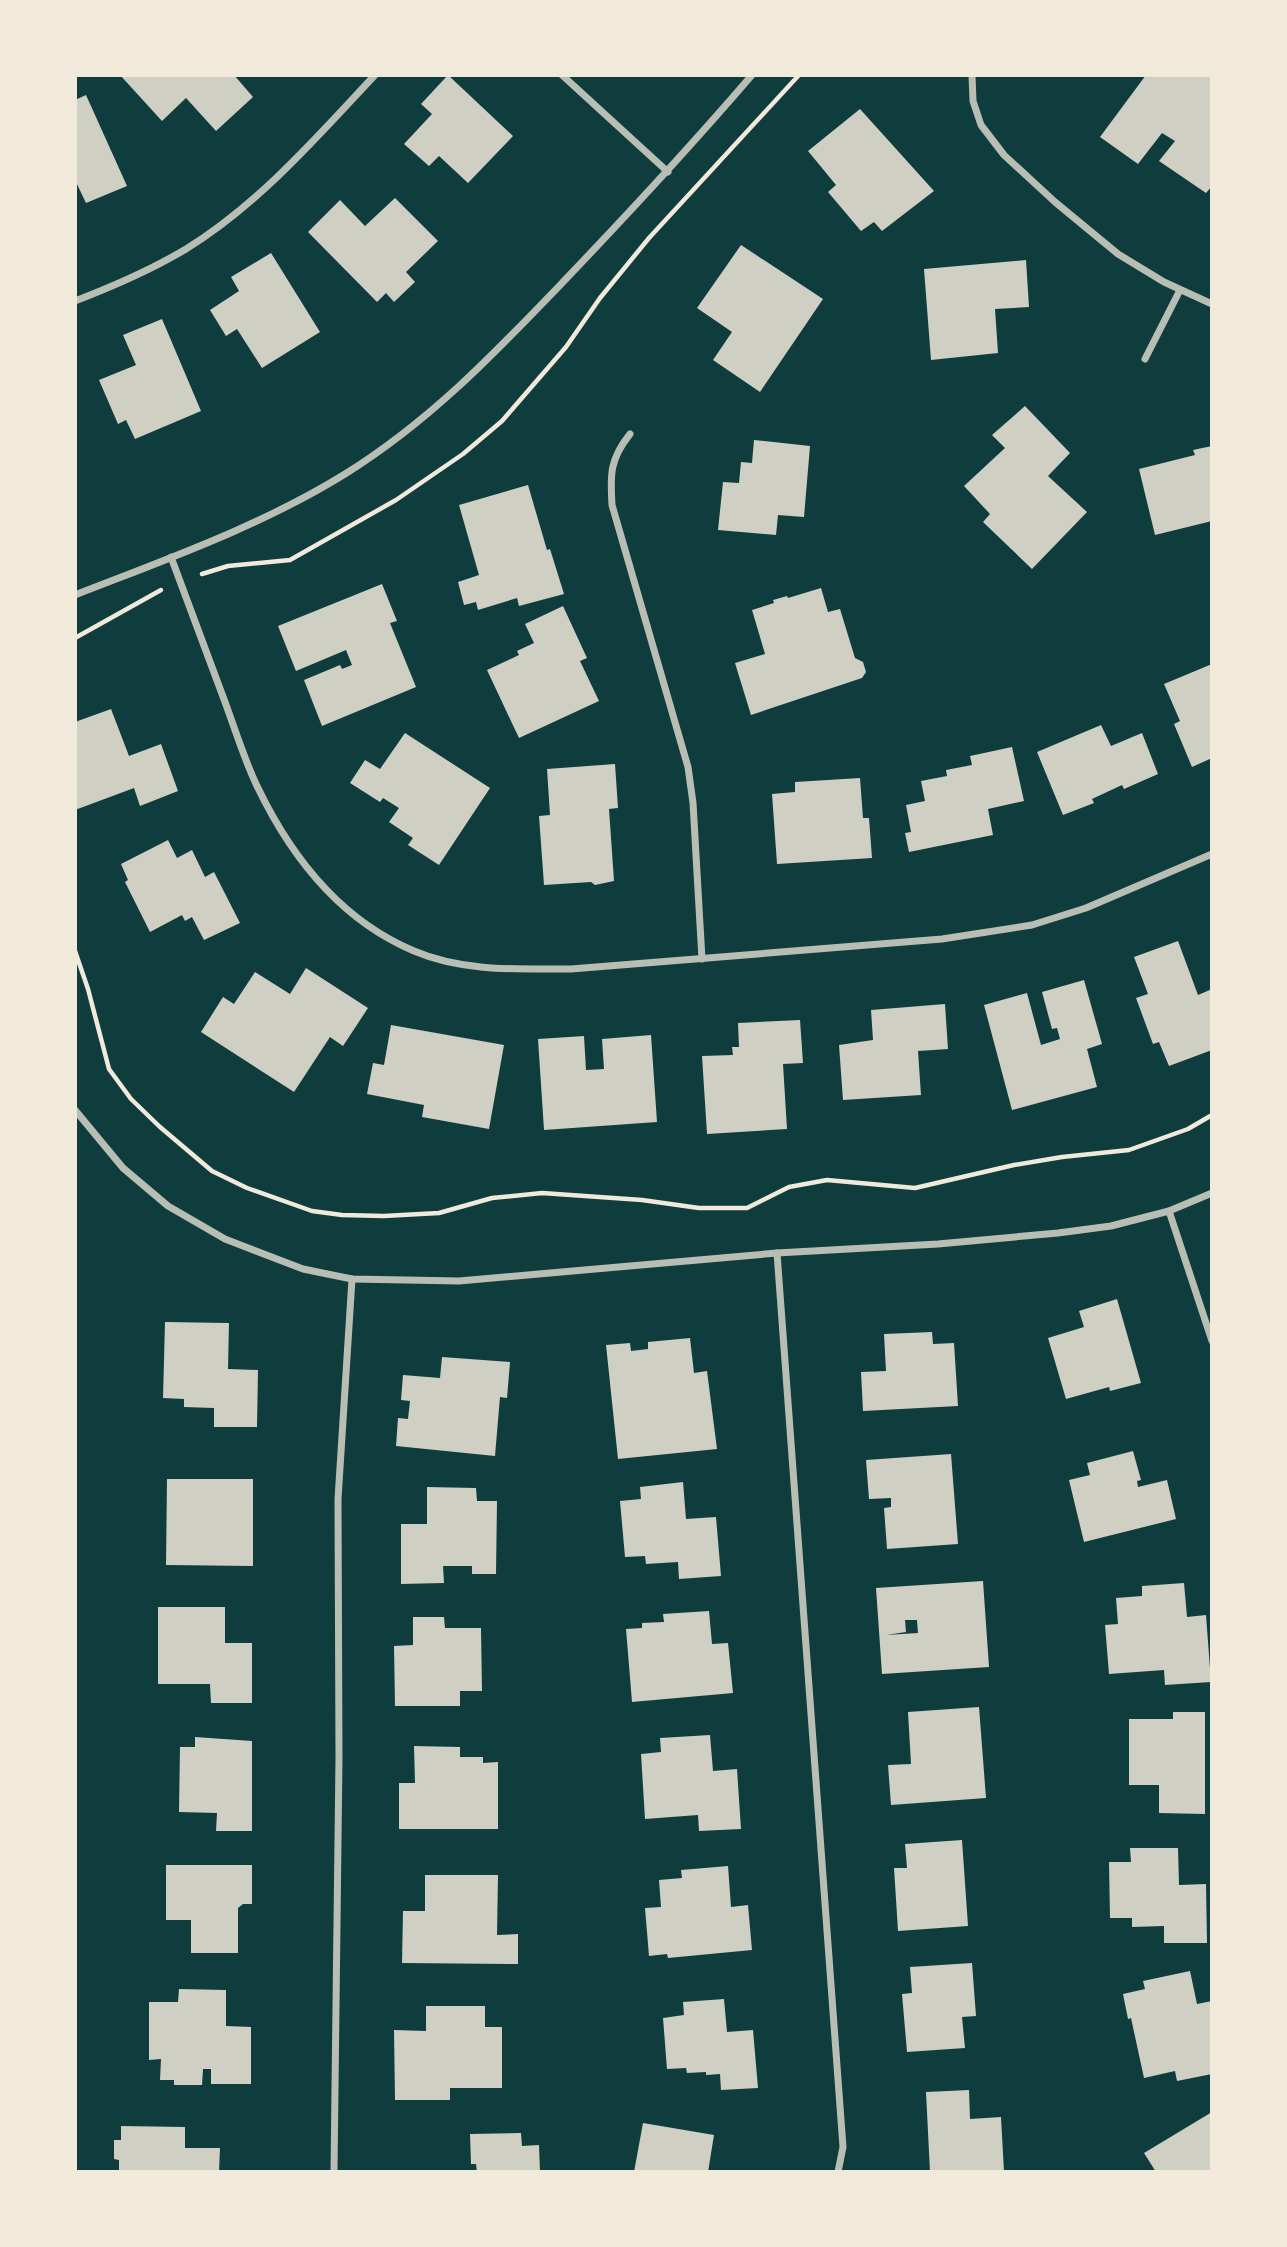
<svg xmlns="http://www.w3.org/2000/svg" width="1287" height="2247" viewBox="0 0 1287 2247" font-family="Helvetica,sans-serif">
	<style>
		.building { fill: #cfcfc3; fill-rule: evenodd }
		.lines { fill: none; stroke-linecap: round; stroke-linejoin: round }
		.path { stroke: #f1e9da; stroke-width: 4.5 }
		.minor { stroke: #b8beb3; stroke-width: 7 }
	</style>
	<rect width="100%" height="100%" fill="#0f3d3e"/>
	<!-- building -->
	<g class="building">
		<path d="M120 75H234L253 97 216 131 186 98 162 121Z"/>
		<path d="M448 75 513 136 468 183 439 156 429 166 404 144 432 114 421 104Z"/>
		<path d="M1146 75 1212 76V186L1206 193 1159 161 1175 141 1162 133 1138 164 1100 137Z"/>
		<path d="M86 95 127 186 86 203 75 180V100Z"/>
		<path d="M860 109 934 191 882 231 874 222 861 231 828 192 836 185 808 151Z"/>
		<path d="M395 198 438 241 406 272 415 282 394 302 386 293 377 302 308 232 340 200 365 226Z"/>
		<path d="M741 245 823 299 760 392 713 360 732 332 697 308Z"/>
		<path d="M271 253 320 332 262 368 237 329 226 336 210 310 239 291 231 277Z"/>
		<path d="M1026 260 1029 307 995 309 998 353 931 360 924 269Z"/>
		<path d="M162 319 201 411 135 439 126 420 118 424 99 380 136 365 123 335Z"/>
		<path d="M1025 406 1070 453 1048 476 1087 512 1032 569 983 522 990 514 964 486 1005 448 992 435Z"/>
		<path d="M754 440 810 446 804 517 778 515 776 535 718 530 723 482 739 483 741 462 752 463Z"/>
		<path d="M1212 446V521L1155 535 1139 469 1195 455 1193 450Z"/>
		<path d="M528 485 547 550 550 549 564 594 519 606 517 598 478 610 476 602 464 605 458 582 479 575 459 505Z"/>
		<path d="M382 584 397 621 390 623 416 687 322 726 304 680 340 665 342 669 352 665 346 650 296 671 278 626Z"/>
		<path d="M821 588 828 612 840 609 855 658 863 662 866 672 862 678 751 715 735 663 765 654 752 610 774 603 773 600 787 596 788 598Z"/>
		<path d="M563 606 587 658 580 661 599 701 519 738 487 670 519 655 517 651 534 643 525 624Z"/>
		<path d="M1212 664V758L1192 767 1174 724 1180 721 1164 684Z"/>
		<path d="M111 709 129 756 161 744 178 791 140 806 134 788 75 810V722Z"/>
		<path d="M1101 725 1111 746 1142 733 1158 774 1124 789 1122 785 1092 799 1094 803 1063 815 1037 752Z"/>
		<path d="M405 733 490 788 439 865 408 845 413 838 389 822 399 808 383 798 380 802 350 783 365 760 380 769Z"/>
		<path d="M1012 747 1024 801 988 809 993 835 909 852 905 833 911 832 906 805 925 801 921 781 947 776 946 770 972 765 970 756Z"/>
		<path d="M615 764 618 808 609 809 614 881 595 885 591 882 544 885 539 816 550 815 547 769Z"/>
		<path d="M860 778 863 818H869L872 858 777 864 772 794 795 792V782Z"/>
		<path d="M168 840 177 858 192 850 205 877 214 872 240 923 204 940 192 917 185 921 182 915 150 932 125 882 128 880 121 864Z"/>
		<path d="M1178 941 1198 995 1212 989V1050L1169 1066 1159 1042 1153 1044 1136 998 1148 994 1134 957Z"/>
		<path d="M306 968 368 1008 343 1046 330 1037 294 1092 201 1032 223 997 234 1004 255 972 290 994Z"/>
		<path d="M1084 980 1102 1044 1087 1049 1097 1087 1012 1110 984 1005 1027 993 1041 1045 1060 1039 1057 1028 1052 1029 1042 992Z"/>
		<path d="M945 1004 948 1049 918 1051 921 1095 843 1100 839 1045 873 1040 871 1010Z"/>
		<path d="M800 1020 803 1063 783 1064 787 1129 707 1134 702 1056 733 1055 732 1047H739L738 1023Z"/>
		<path d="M391 1025 504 1045 489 1129 422 1117 424 1105 367 1094 373 1063 384 1065Z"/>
		<path d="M651 1035 657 1122 544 1130 538 1039 584 1036 586 1070 604 1069 602 1039Z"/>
		<path d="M1117 1299 1141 1383 1110 1391 1109 1387 1066 1399 1048 1338 1084 1327 1079 1311Z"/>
		<path d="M165 1322 229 1323 228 1369 258 1370 257 1427H214V1408L184 1407V1399L163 1398Z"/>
		<path d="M932 1332 933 1344 954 1343 958 1406 863 1411 861 1372 886 1371 884 1334Z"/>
		<path d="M690 1338 694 1373 707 1371 717 1449 618 1459 606 1345 630 1343 631 1351 648 1349V1342Z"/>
		<path d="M442 1357 510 1362 507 1398 500 1397 495 1456 396 1446 398 1418 408 1419 410 1401 401 1400 403 1375 440 1378Z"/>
		<path d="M1133 1451 1141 1480 1137 1481 1138 1487 1167 1480 1176 1519 1084 1542 1069 1480 1090 1475 1087 1463Z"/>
		<path d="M951 1454 958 1544 887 1549 884 1508 891 1507V1498L869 1499 866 1460Z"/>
		<path d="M167 1479H253V1566L166 1565Z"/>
		<path d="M683 1482 686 1519 716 1517 721 1576 679 1579 678 1562 646 1564 645 1556 625 1557 620 1501 641 1499 640 1487Z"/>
		<path d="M427 1487 476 1488 477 1501H497L496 1574H472V1566H443L444 1583 401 1584V1524H427Z"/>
		<path d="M983 1581 989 1667 882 1674 876 1588ZM905 1620H917L918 1633 886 1635 906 1632Z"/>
		<path d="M1184 1583 1187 1617 1206 1615 1211 1682 1165 1685 1164 1670 1109 1674 1105 1625 1118 1624 1116 1598 1142 1596V1586Z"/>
		<path d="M158 1607H225V1643H252V1703H211L210 1684H158Z"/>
		<path d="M709 1611 712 1644 728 1643 733 1693 632 1702 626 1629 642 1628V1623L664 1622 663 1614Z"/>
		<path d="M413 1617H444L445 1628H481L482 1691H460V1706H395L394 1646 413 1645Z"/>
		<path d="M979 1707 986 1798 891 1805 888 1765 911 1764 908 1712Z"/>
		<path d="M1173 1712H1205V1814L1159 1813V1785H1129V1719H1173Z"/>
		<path d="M710 1735 713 1771 737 1769 741 1829 699 1831 698 1815 645 1819 641 1754 661 1752 660 1738Z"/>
		<path d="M195 1737 252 1741V1831H216L217 1813 179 1812 180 1747H195Z"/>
		<path d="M414 1746 460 1747V1757H483V1763L498 1762V1829H399V1783H415Z"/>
		<path d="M962 1840 968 1926 898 1931 894 1868H907L905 1844Z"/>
		<path d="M1130 1848H1178L1179 1885 1206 1884 1207 1943H1164V1926L1132 1927V1918H1110L1109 1862H1131Z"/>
		<path d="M166 1865H252V1904H243L238 1908V1953H191V1920H166Z"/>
		<path d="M728 1866 731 1907 748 1905 752 1950 668 1958 667 1954 649 1956 645 1908 661 1907 659 1880 682 1878 681 1870Z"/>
		<path d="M425 1875H498L497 1935 518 1934V1964L402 1963 403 1911H425Z"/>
		<path d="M972 1963 976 2016 962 2017 965 2048 907 2052 902 1994 912 1993 910 1967Z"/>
		<path d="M1190 1971 1197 2004 1212 2001V2074L1177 2081 1175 2071 1144 2078 1131 2018 1128 2019 1123 1994 1145 1989 1143 1981Z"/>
		<path d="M179 1989 226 1990V2026L251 2027V2084H211V2069H203L202 2085H174V2080H160L161 2059 149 2060V2002H178Z"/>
		<path d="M724 1999 727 2032 753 2030 758 2088 721 2090 720 2074 706 2075V2072L687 2073 686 2068 667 2069 663 2018 684 2015 683 2002Z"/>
		<path d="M426 2006H485V2027H502V2088H450V2100H395L394 2030 426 2031Z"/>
		<path d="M969 2090 970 2119 1001 2117 1004 2172H930L926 2092Z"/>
		<path d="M1212 2112V2172H1156L1144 2153Z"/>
		<path d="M643 2123 714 2135 708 2172H634Z"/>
		<path d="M121 2126 185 2127V2148H220L219 2172H119V2160L114 2159V2140H121Z"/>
		<path d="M521 2133 522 2146 539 2145 540 2172H477L476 2164H471L470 2134Z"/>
	</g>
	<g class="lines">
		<!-- path -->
		<g class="path">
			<path d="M202 574 228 566 290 560 396 500 463 454 502 421 566 347 600 298 649 238 799 75"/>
			<path d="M75 638 161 590"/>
			<path d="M75 951 88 989 109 1069 131 1099 160 1127 212 1171 247 1188 312 1211 342 1215 384 1216 439 1213 492 1198 542 1193 642 1200 699 1208H747L789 1187 827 1180 915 1188 1014 1165 1062 1157 1129 1150 1188 1129 1212 1115"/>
		</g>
		<!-- minor -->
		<g class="minor">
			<path d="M562 75 668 172"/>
			<path d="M972 75 973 101 981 125 1004 155 1055 202 1118 254 1164 282 1212 304"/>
			<path d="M75 301C114 286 151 270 186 249 259 204 317 137 375 75"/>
			<path d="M1145 359 1180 290"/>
			<path d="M630 434C610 459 610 474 612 505L688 767 693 803 702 959"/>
			<path d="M171 557C189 605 207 653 225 702 235 729 244 759 257 786 291 857 340 920 414 951 463 972 519 969 571 969L942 939 1032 925 1086 908 1212 854"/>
			<path d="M75 595C167 559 261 526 345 474 430 421 494 354 563 282 628 214 691 146 752 75"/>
			<path d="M75 1110 123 1168 168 1206 225 1239 303 1269 352 1279 459 1281 777 1253 938 1244 1058 1233 1111 1226 1169 1211 1212 1193"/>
			<path d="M1169 1211 1212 1341"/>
			<path d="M777 1253 843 2147 838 2172"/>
			<path d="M334 2172 339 1758 338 1499 352 1279"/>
		</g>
	</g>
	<!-- border -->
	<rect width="1287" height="2247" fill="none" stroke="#f1e9da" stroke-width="154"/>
</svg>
